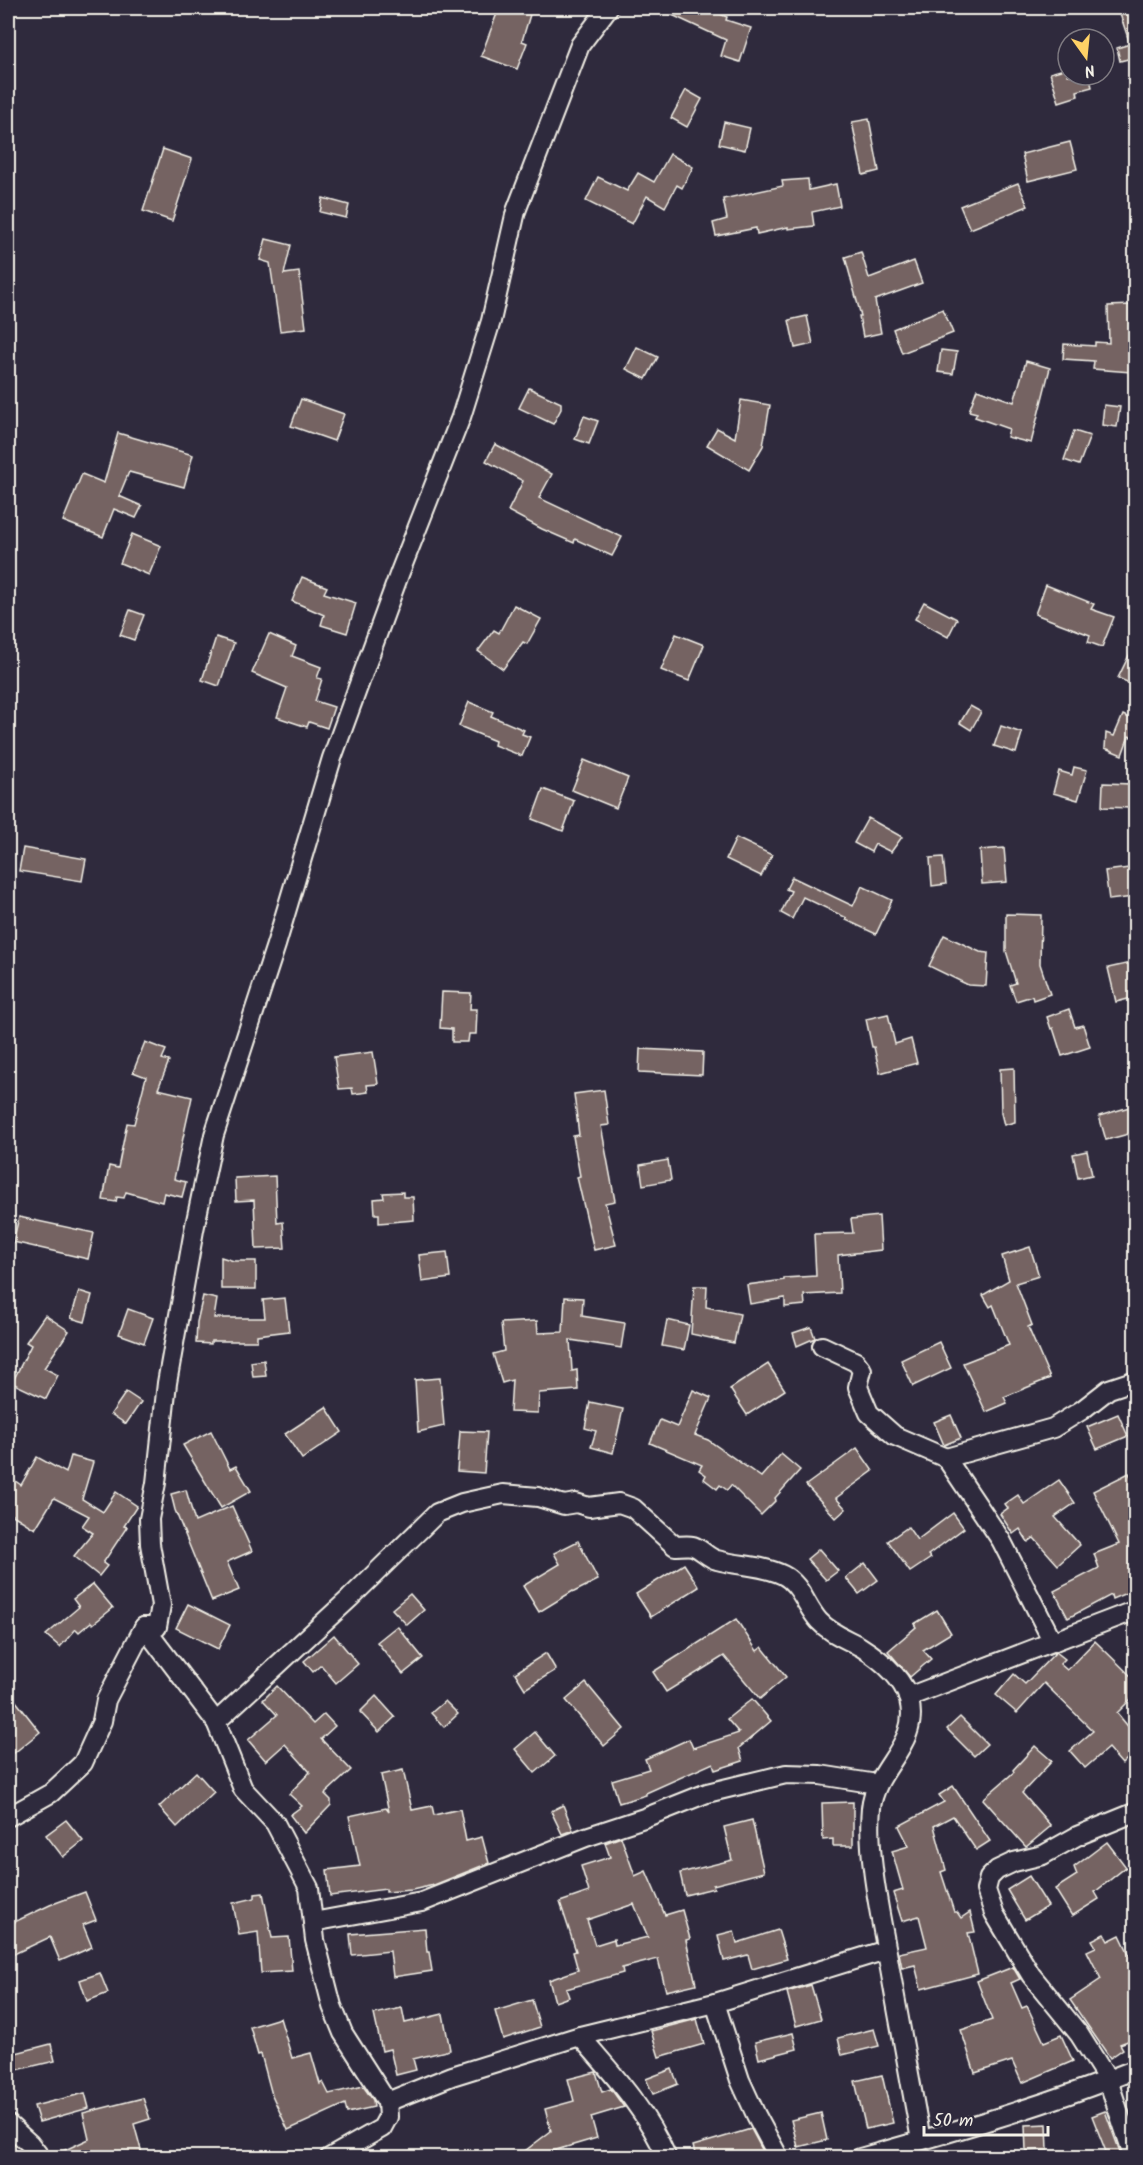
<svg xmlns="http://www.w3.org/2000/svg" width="1143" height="2165" viewBox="0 0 1143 2165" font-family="Kalam,sans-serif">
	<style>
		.building { fill: #756362; stroke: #f4f1e8; stroke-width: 1.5; fill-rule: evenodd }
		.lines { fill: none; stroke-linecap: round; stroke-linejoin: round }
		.street-casing { stroke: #f4f1e8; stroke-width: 22 }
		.street { stroke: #2f2a3d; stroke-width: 18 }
	</style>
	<rect width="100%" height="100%" fill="#2f2a3d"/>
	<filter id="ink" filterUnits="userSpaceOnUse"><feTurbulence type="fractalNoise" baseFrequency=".0167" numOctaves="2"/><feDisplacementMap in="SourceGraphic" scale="12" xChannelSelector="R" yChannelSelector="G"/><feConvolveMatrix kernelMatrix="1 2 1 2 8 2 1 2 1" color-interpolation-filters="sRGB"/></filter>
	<g filter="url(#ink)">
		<!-- building -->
		<g class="building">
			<path d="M499 8H532L522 41 527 43 517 69 481 56Z"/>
			<path d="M657 8H707L727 17 726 20 751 28 740 62 721 56 726 40Z"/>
			<path d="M1118 8H1136V57L1120 61 1117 48 1130 44Z"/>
			<path d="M1068 68V75H1089L1092 87 1077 91 1078 96 1059 102 1050 73Z"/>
			<path d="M686 90 702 99 687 127 671 118Z"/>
			<path d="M869 119 879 171 863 175 852 122Z"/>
			<path d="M724 122 750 128 745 150 719 144Z"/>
			<path d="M1070 142 1077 169 1028 181 1022 154Z"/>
			<path d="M163 149 192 159 172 221 143 211Z"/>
			<path d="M670 154 693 167 682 188 677 185 665 207 647 196 632 224 586 201 598 177 627 191 638 173 654 182Z"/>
			<path d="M808 179 809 190 836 184 840 206 812 212 814 226 788 229V227L757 234 756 228 716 236 713 223 727 219 723 199 783 186 782 181Z"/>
			<path d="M1018 183 1028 206 970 229 960 206Z"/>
			<path d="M323 198 349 205 346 218 320 212Z"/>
			<path d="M266 239 291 245 284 274 299 272 306 328 280 331 270 263 260 260Z"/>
			<path d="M861 252 869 278 914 261 922 283 875 300 881 333 863 337 859 316H861L845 257Z"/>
			<path d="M1132 305 1133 340 1131 372 1093 369 1094 361 1063 359 1064 344 1095 346V342L1109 343 1108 306Z"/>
			<path d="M943 309 953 333 902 353 893 329Z"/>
			<path d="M807 316 813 344 795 348 789 320Z"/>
			<path d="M637 347 658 357 646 379 626 369Z"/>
			<path d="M941 350 957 352 953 374 938 372Z"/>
			<path d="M1026 361 1050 368 1031 443 1007 437 1009 429 975 417 977 413 969 411 977 389 1014 402Z"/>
			<path d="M529 388 561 403V409L553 424 519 408Z"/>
			<path d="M301 399 344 414 334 441 291 426Z"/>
			<path d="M741 400 770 405 763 446 749 470 707 445 717 428 735 438Z"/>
			<path d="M1104 405 1120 407 1117 427 1102 425Z"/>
			<path d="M584 416 598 421 589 444 575 439Z"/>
			<path d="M1074 431 1090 436 1079 465 1064 460Z"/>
			<path d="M118 433 193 455 184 487 129 472 119 496 142 506 136 518 114 509 103 537 63 521 82 474 104 483Z"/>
			<path d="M495 444 552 474 539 498 622 537 612 556 575 539 574 543 542 529 508 511 523 481 486 461Z"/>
			<path d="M132 534 161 546 149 575 120 563Z"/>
			<path d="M302 577 327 587 324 593 356 603 347 633 321 625 324 615 292 601Z"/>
			<path d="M1046 585 1094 604 1091 609 1114 617 1102 647 1088 642 1090 635 1035 614Z"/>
			<path d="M924 602 957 619 948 637 915 619Z"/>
			<path d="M514 605 541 619 527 644 523 642 503 669 478 651 494 630 499 633Z"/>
			<path d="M130 610 144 615 134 640 120 635Z"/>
			<path d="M269 634 296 646 292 656 321 667 317 678 322 679 315 701 334 707 327 728 309 722 307 727 277 717 287 688 252 673Z"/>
			<path d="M676 634 704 645 689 681 661 670Z"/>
			<path d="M216 637 234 643 219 686 202 680Z"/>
			<path d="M1136 641V686L1118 678Z"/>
			<path d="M469 702 493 712 491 716 524 730 522 734 530 737 522 756 494 745 495 741 459 726Z"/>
			<path d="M970 706 981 712 971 730 960 723Z"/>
			<path d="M1123 715 1136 721V739L1129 736 1122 755 1105 748 1106 733 1114 736Z"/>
			<path d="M1001 726 1022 733 1016 753 994 746Z"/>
			<path d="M584 760 628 778 616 808 572 790Z"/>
			<path d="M1074 767 1087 770 1078 800 1053 793 1059 771 1072 775Z"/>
			<path d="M1103 783 1132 784 1131 808 1102 807Z"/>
			<path d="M543 789 574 801 563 831 532 819Z"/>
			<path d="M868 818 902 837 891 852 875 844 871 852 854 843Z"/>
			<path d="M736 838 772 855 761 876 726 859Z"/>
			<path d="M23 848 86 859 82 881 19 871Z"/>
			<path d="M1004 848 1007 882 982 884 980 850Z"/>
			<path d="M943 857 946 884 932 886 930 858Z"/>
			<path d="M1129 868 1133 897 1109 900 1105 871Z"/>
			<path d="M792 877 853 906 862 886 892 900 876 934 846 920 847 918 803 897 792 919 781 913 791 891 786 889Z"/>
			<path d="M1006 914 1041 915 1040 964 1050 994 1033 1000 1032 996 1016 1001 1010 985 1016 983 1006 951Z"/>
			<path d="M944 935 980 952 988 953 986 986 968 985 929 966Z"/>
			<path d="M1131 963 1136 981V997L1116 1002 1108 968Z"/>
			<path d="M442 992 471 993 470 1009H477L476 1034H469L468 1042H452V1029L440 1028Z"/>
			<path d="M1069 1009 1075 1027 1083 1025 1090 1047 1062 1056 1053 1028 1051 1029 1047 1017Z"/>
			<path d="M888 1014 895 1044 911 1039 917 1063 880 1073 874 1047H872L866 1019Z"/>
			<path d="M145 1042 166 1050 162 1059 169 1061 158 1089 192 1097 174 1179 186 1182 182 1197 164 1193 162 1202 126 1192 124 1198 117 1197 116 1202 103 1200 109 1166 118 1168 127 1123 134 1124 146 1077 133 1072Z"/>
			<path d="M640 1049 703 1052 702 1075 639 1072Z"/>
			<path d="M373 1052 378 1084 367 1085 368 1092 353 1094 352 1088 339 1089 334 1057Z"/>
			<path d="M1014 1068 1015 1122 1004 1125 1001 1113 1000 1069Z"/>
			<path d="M604 1090 609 1125 601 1126 615 1201 605 1203 616 1245 594 1250 577 1177 580 1176 573 1136 579 1135 574 1094Z"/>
			<path d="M1136 1105V1132L1106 1140 1099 1116Z"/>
			<path d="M1087 1151 1092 1175 1078 1178 1073 1154Z"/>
			<path d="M668 1160 671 1180 643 1185 640 1165Z"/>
			<path d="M275 1176 277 1223 283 1222 285 1248 256 1249 254 1200 236 1201 235 1178Z"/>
			<path d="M403 1192V1197H413L414 1220 379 1223V1214H375L374 1199 384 1198 383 1193Z"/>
			<path d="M879 1216 881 1250 838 1255 840 1293 804 1295 805 1305 785 1307V1298L750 1304 747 1285 784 1280V1278L816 1276 814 1234 853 1233 851 1219Z"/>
			<path d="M19 1217 94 1233 88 1259 13 1242Z"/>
			<path d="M1030 1247 1039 1276 1016 1283 1032 1325 1028 1327 1050 1378 1004 1397 1007 1403 986 1412 963 1363 1009 1345 993 1305 990 1307 983 1295 1009 1280 1002 1256Z"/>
			<path d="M447 1252 450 1278 422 1282 419 1255Z"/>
			<path d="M221 1257 234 1261H256V1289H221Z"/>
			<path d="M694 1286H707L706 1307 740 1314 734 1343 691 1334Z"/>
			<path d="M79 1291 92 1295 85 1322 71 1318Z"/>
			<path d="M203 1296 217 1299 214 1318H265L263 1300 285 1298 289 1331 257 1335V1341H211V1344L196 1343 197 1322Z"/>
			<path d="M565 1297 583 1298 582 1316 625 1323 621 1348 570 1340 572 1371 577 1370 578 1390 539 1393 538 1413 510 1412 512 1380 502 1383 493 1354 504 1351 501 1323 537 1321 538 1333 563 1332Z"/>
			<path d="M128 1309 153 1318 144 1343 119 1334Z"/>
			<path d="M45 1315 69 1331 44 1368 58 1375 46 1399 12 1383 31 1345 26 1342Z"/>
			<path d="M667 1320 689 1325 684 1350 662 1346Z"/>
			<path d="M811 1327 815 1338 797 1346 793 1333Z"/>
			<path d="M939 1342 951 1368 913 1386 901 1360Z"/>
			<path d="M264 1360 266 1376 253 1377 251 1362Z"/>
			<path d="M768 1364 785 1390 747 1415 730 1389Z"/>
			<path d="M440 1378 444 1426 418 1432 415 1380Z"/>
			<path d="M693 1390 711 1398 695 1435 708 1440 761 1477 781 1454 800 1470 775 1498 776 1500 761 1515 731 1485 727 1490 720 1485 717 1489 704 1479 706 1475 699 1470 702 1465 650 1443 660 1420 677 1427Z"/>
			<path d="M126 1392 141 1402 126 1424 111 1414Z"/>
			<path d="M590 1402 623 1409 613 1453 591 1447 596 1431 585 1428Z"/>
			<path d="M326 1407 342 1432 302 1459 285 1434Z"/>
			<path d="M1118 1414 1128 1436 1097 1449 1087 1427Z"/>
			<path d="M951 1415 961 1438 944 1445 934 1422Z"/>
			<path d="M211 1431 230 1469 236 1466 251 1491 221 1508 183 1445Z"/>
			<path d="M460 1431 487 1432 484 1473 457 1471Z"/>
			<path d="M857 1448 873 1471 836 1498 846 1509 836 1518 806 1485Z"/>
			<path d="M71 1456 93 1462 82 1499 103 1512 116 1492 137 1506 124 1526 127 1527 103 1563 107 1566 99 1576 74 1556 93 1533 82 1526 89 1516 54 1498 35 1529 8 1512V1476L21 1485 37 1457 66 1473Z"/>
			<path d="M1129 1473 1136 1486V1589L1112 1599 1111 1595 1068 1618 1054 1591 1099 1568 1094 1554 1119 1544 1093 1491Z"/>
			<path d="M1059 1480 1075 1503 1055 1517 1080 1545 1058 1565 1034 1538 1028 1542 1020 1529 1013 1534 1000 1514 1008 1508 1005 1504 1018 1495 1024 1504Z"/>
			<path d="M186 1490 195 1522 232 1506 252 1551 227 1562 239 1590 212 1601 175 1510 171 1494Z"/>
			<path d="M953 1513 964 1528 928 1555 931 1558 910 1572 888 1541 908 1527 917 1540Z"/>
			<path d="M578 1541 598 1580 574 1592 573 1591 539 1612 523 1586 560 1564 554 1553Z"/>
			<path d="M819 1549 838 1571 826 1580 807 1559Z"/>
			<path d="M865 1563 878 1580 859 1594 846 1578Z"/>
			<path d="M684 1564 699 1587 651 1617 636 1594Z"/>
			<path d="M93 1584 113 1608 93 1624 91 1622 79 1632 76 1629 60 1647 46 1635 79 1607 73 1599Z"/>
			<path d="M410 1594 424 1610 407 1625 392 1609Z"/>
			<path d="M188 1604 230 1625 218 1649 176 1628Z"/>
			<path d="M937 1610 951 1633 923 1650 931 1659 910 1677 888 1651 916 1627 914 1624Z"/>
			<path d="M736 1619 757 1651 762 1647 786 1677 760 1699 724 1656 666 1692 653 1672Z"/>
			<path d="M397 1626 423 1658 403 1674 377 1642Z"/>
			<path d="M334 1635 358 1664 336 1683 321 1665 313 1672 304 1661Z"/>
			<path d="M1095 1641 1136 1681V1694L1117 1713 1136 1736V1769L1127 1759 1122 1764 1108 1748 1085 1768 1070 1751 1093 1731 1044 1683 1017 1713 996 1695 1014 1674 1025 1684 1056 1652 1065 1659 1060 1664 1067 1670Z"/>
			<path d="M546 1653 556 1670 525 1689 515 1673Z"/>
			<path d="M586 1683 624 1729 604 1746 566 1700Z"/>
			<path d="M277 1686 313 1724 324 1714 335 1726 321 1739 351 1770 325 1794 331 1800V1805L304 1833 290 1815 302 1806 289 1794 310 1772 285 1744 266 1761 248 1740 277 1715 263 1700Z"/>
			<path d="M8 1691 40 1732 8 1758Z"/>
			<path d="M376 1696 395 1717 379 1732 360 1712Z"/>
			<path d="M752 1699 771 1721 739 1748 743 1761 715 1770 713 1763 646 1793V1795L619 1803 612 1780 649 1769 645 1759 689 1739 693 1748 739 1733 727 1719Z"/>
			<path d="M445 1701 458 1714 444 1727 431 1713Z"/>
			<path d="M960 1717 987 1744 974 1756 947 1729Z"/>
			<path d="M535 1732 555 1756 535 1773 515 1749Z"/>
			<path d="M1035 1746 1052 1761 1022 1793 1051 1826 1026 1847 983 1799 1014 1772 1013 1770Z"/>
			<path d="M403 1770 412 1810 432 1806 434 1815 460 1809 466 1841 482 1837 489 1863 434 1885 412 1890 386 1892V1889L330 1896 327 1870 360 1866 349 1816 386 1808 389 1812 381 1775Z"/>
			<path d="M196 1772 214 1792 177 1827 159 1807Z"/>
			<path d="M953 1786 990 1841 976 1850 953 1816 934 1826 946 1870 941 1872 954 1912H957L961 1918 970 1912 975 1932 968 1933 978 1974 921 1989 915 1965 902 1968 899 1953 927 1947 919 1916 902 1921 893 1893 903 1890 892 1851 909 1846 899 1826 944 1802 939 1795Z"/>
			<path d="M853 1802V1846H833V1839L823 1840 822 1803Z"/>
			<path d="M563 1805 573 1830 562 1834 551 1811Z"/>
			<path d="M66 1820 83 1841 63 1857 46 1835Z"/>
			<path d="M752 1820 764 1872 713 1885 714 1888 685 1895 680 1873 732 1860 724 1827Z"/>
			<path d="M621 1837 635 1876 646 1871 665 1915 682 1910 690 1939 686 1940 696 1984 666 1991 658 1959 622 1968 623 1973 566 1989 569 1997 555 2002 549 1980 578 1970 573 1952 576 1951 560 1902 589 1892 581 1866 610 1857 605 1843ZM634 1904 648 1937 615 1945 614 1939 595 1945 587 1920Z"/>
			<path d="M1107 1842 1126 1867 1095 1892 1099 1899 1072 1916 1055 1889 1077 1875 1074 1867Z"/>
			<path d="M1029 1876 1048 1906 1025 1920 1007 1890Z"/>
			<path d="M85 1892 96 1920 83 1925 92 1947 60 1961 50 1937 14 1954 8 1940V1925L50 1905Z"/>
			<path d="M263 1893 272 1938 289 1937 292 1971 261 1973 258 1932 239 1935 233 1903 255 1898V1894Z"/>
			<path d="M425 1928 427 1952H429L432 1971 393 1977 390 1951 352 1955 350 1934Z"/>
			<path d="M778 1930 787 1959 752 1969 748 1955 724 1961 718 1935 734 1931 737 1943Z"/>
			<path d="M1104 1934 1108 1941 1120 1935 1132 1960 1136 1959V2038L1120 2044 1123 2049 1110 2058 1070 2000 1101 1979 1087 1951 1096 1947 1092 1940Z"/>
			<path d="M1013 1967 1020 1979 1011 1983 1022 2008 1027 2006 1044 2042 1061 2035 1073 2061 1022 2083 1012 2061 975 2073 961 2030 992 2020 977 1981Z"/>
			<path d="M100 1973 108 1993 87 2001 80 1980Z"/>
			<path d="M811 1985 821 2019 796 2026 787 1992Z"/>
			<path d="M532 2000 540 2027 503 2039 495 2011Z"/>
			<path d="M402 2008 405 2023 443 2014 450 2050 413 2059 416 2070 396 2075 390 2049 382 2051 374 2014Z"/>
			<path d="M280 2018 292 2058 311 2053 320 2084 323 2082 329 2094 363 2086 373 2100 374 2107 347 2113 345 2104 288 2130 272 2095 261 2054 258 2055 250 2027Z"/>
			<path d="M697 2019 704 2044 659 2057 651 2031Z"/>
			<path d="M874 2029 879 2046 842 2055 838 2038Z"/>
			<path d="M793 2033 797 2049 759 2059 755 2042Z"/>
			<path d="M51 2044 55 2061 8 2072V2055Z"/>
			<path d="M672 2069 678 2084 653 2094 646 2079Z"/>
			<path d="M596 2072 602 2092 611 2089 624 2107 591 2117 597 2138 553 2151 558 2157H517L551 2131 545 2109 574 2101 568 2079Z"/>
			<path d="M882 2075 893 2123 866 2129 855 2081Z"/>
			<path d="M85 2093 89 2108 39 2122 34 2106Z"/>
			<path d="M143 2098 150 2119 134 2124 143 2157H52V2156L89 2139 83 2113Z"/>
			<path d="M1105 2111 1120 2152 1122 2157H1108L1092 2116Z"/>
			<path d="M821 2113 827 2140 798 2147 791 2120Z"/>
			<path d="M1047 2124 1048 2150 1026 2151 1025 2125Z"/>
			<path d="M751 2129 766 2157H696L693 2146Z"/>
		</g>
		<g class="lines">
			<!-- street casing -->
			<g class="street-casing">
				<g id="street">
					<path d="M822 1346 856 1362 862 1370 858 1387 869 1413 895 1436 946 1458 1001 1540 1053 1642"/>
					<path d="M946 1458 1053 1428 1082 1410 1109 1389 1136 1380"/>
					<path d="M144 1627 216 1722 350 1598 437 1513 462 1503 503 1494 538 1497 564 1505 576 1503 589 1507 619 1503 633 1508 675 1546C680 1546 688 1545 693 1546 702 1549 708 1558 717 1560 738 1566 763 1565 783 1575 801 1584 806 1607 819 1621 831 1634 847 1639 861 1647 880 1659 903 1678 909 1700 921 1744 875 1767 871 1808 867 1852 879 1909 887 1952 898 2015 910 2078 921 2140"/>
					<path d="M908 1697 1136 1610"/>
					<path d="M216 1722 243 1789 275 1823 309 1888 315 1940 332 2006 343 2033 387 2102 388 2117 382 2128 329 2158"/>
					<path d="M8 1817 51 1793 83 1763 102 1721 106 1700 144 1627H157L161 1605 150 1544 149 1519 156 1483 167 1383 194 1230 214 1135 276 945 332 758 400 572 461 417 491 321 516 211 580 45 608 8"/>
					<path d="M313 1922 422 1902 586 1837 644 1818 707 1793 786 1774 820 1775 877 1784"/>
					<path d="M715 2003 740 2080 756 2115 779 2158"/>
					<path d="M580 2036C613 2074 647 2111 667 2158"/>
					<path d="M387 2102 452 2076 580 2036 715 2003 886 1950"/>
					<path d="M8 2124 30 2144 41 2158"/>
					<path d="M860 2158C952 2132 1047 2105 1136 2069"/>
					<path d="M1134 2158 1108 2080 1079 2034 1031 1975 994 1913 986 1890 989 1878 997 1870 1014 1862 1043 1855 1077 1836 1136 1812"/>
				</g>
			</g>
			<!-- street -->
			<use href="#street" class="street"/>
		</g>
	</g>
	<!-- margin -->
	<rect width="1143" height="2165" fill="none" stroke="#2f2a3d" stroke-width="30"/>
	<rect x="15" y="15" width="1113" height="2135" fill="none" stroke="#f4f1e8" stroke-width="2" filter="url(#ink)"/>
	<!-- north arrow -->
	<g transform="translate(1086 57) rotate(165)"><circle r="28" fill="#2f2a3d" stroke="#7e7a81" stroke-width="1.5"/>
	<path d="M0-4.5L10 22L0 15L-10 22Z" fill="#ffd166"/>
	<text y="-9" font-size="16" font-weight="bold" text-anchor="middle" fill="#f4f1e8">N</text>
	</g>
	<!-- scale -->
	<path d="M924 2126v9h124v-9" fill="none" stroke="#f4f1e8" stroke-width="3"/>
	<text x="933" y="2126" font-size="18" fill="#f4f1e8" stroke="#2f2a3d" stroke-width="4.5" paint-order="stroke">50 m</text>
</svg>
